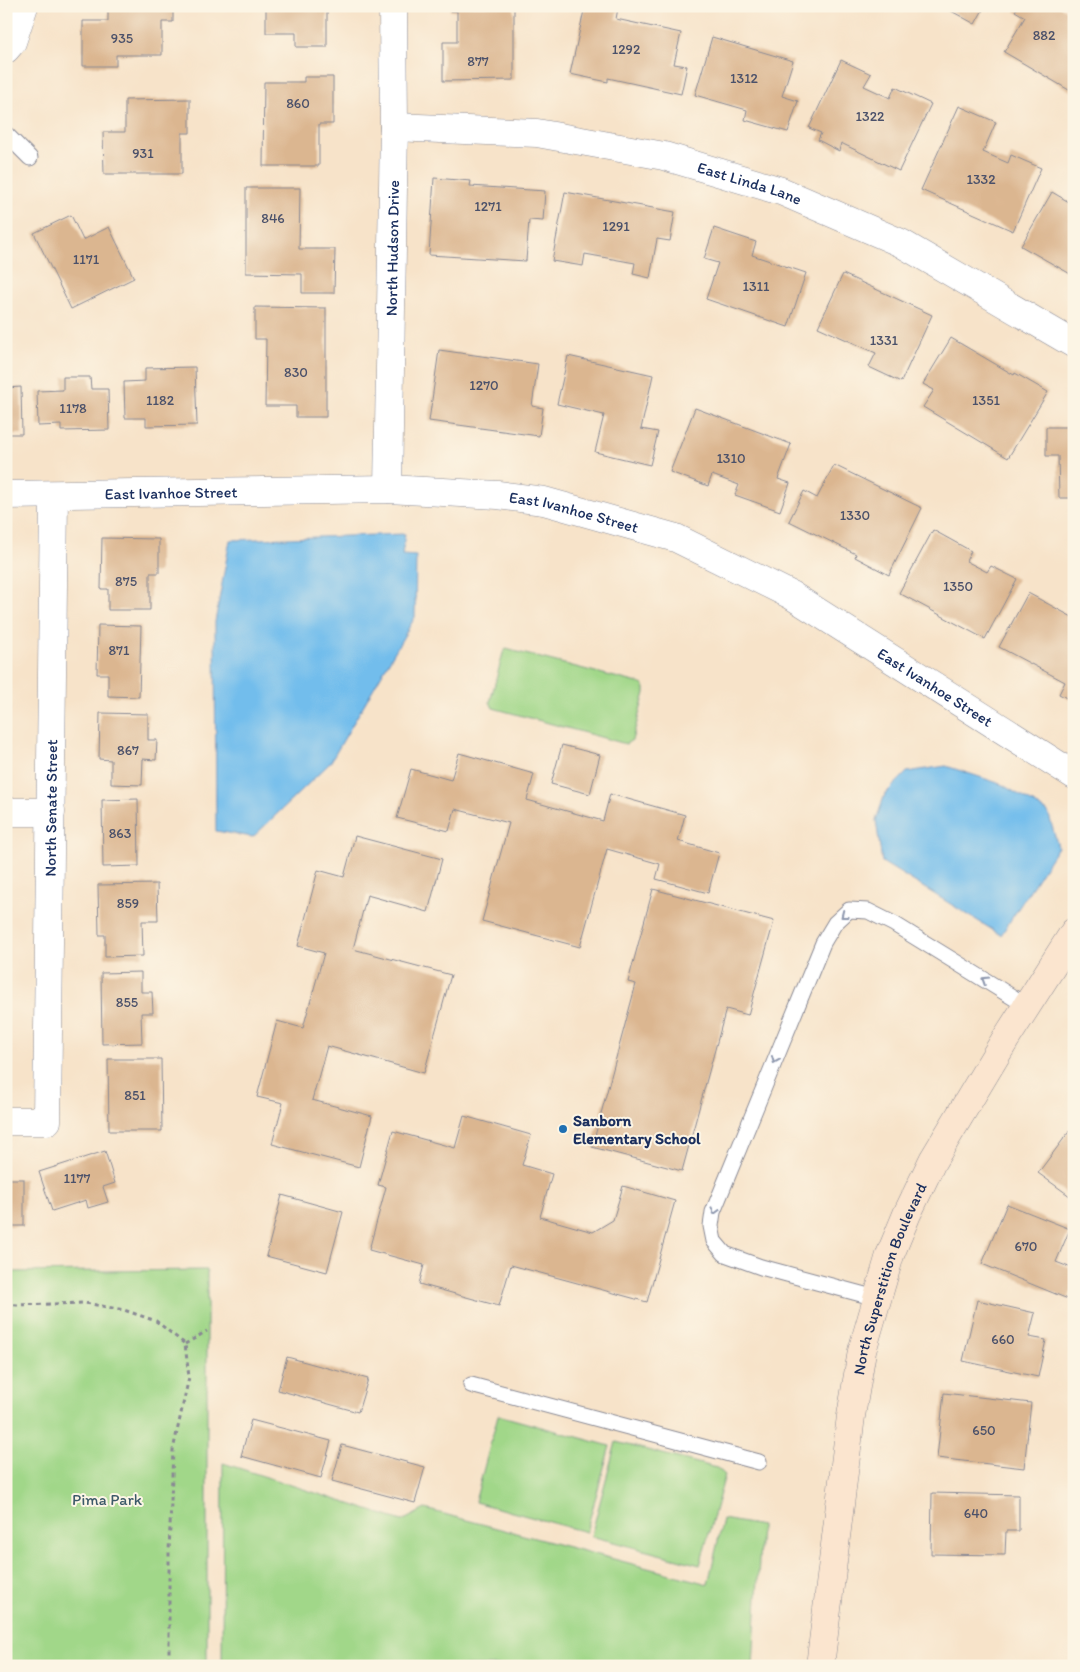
<svg xmlns="http://www.w3.org/2000/svg" width="1080" height="1672" viewBox="0 0 1080 1672" font-family="Itim,sans-serif">
	<style>
		.green { fill: #a1d789; stroke: #5e8374 }
		.water { fill: #72bdec; stroke: #4676a5 }
		.building { fill: #dbb690 }
		.lines { fill: none; stroke-linecap: round; stroke-linejoin: round }
		.lane-casing { stroke: #898994; stroke-width: 17 }
		.street-casing { stroke: #898994; stroke-width: 29 }
		.secondary-casing { stroke: #898994; stroke-width: 29 }
		.path { stroke: #898994; stroke-width: 3; stroke-dasharray: 4 4; stroke-linecap: butt }
		.lane { stroke: #fff; stroke-width: 15 }
		.street { stroke: #fff; stroke-width: 28 }
		.secondary { stroke: #fbe5cf; stroke-width: 28 }
		.oneway { stroke: #8d97ae }
		.poi-dot { fill: #1f6fb2; stroke: #fcf5e5; stroke-width: 2 }
		.labels { text-anchor: middle; dominant-baseline: central; stroke-width: 4; stroke-linejoin: round; paint-order: stroke }
		.number-label { font-size: 14px; fill: #4b516a }
		.street-label { font-size: 16px; fill: #1b2f5e; stroke: #fcf5e5 }
		.poi-label { font-size: 16px; font-weight: bold; fill: #1b2f5e; stroke: #fcf5e5; text-anchor: start }
		.park-label { font-size: 16px; fill: #3c5969; stroke: #fcf5e5 }
	</style>
	<rect width="100%" height="100%" fill="#fcf5e5"/>
	<filter id="ink" filterUnits="userSpaceOnUse"><feTurbulence type="fractalNoise" baseFrequency=".02" numOctaves="2"/><feDisplacementMap in="SourceGraphic" scale="10" xChannelSelector="R" yChannelSelector="G"/><feConvolveMatrix kernelMatrix="1 2 1 2 8 2 1 2 1" color-interpolation-filters="sRGB"/></filter>
	<filter id="wash" filterUnits="userSpaceOnUse"><feTurbulence type="fractalNoise" baseFrequency=".0096" numOctaves="4" result="noise"/><feDisplacementMap in="SourceGraphic" scale="20" xChannelSelector="R" yChannelSelector="G"/><feGaussianBlur stdDeviation="1.12" result="paint"/><feColorMatrix in="noise" values="0 0 0 0 0 0 0 0 0 0 0 0 0 0 0 0 0 1.4 0 .05"/><feComposite in="paint" operator="in"/></filter>
	<g filter="url(#wash)">
		<rect width="100%" height="100%" fill="#f7e3c9"/>
		<!-- green -->
		<g class="green">
			<path d="M506 649 642 684 645 688V693L632 740 626 744 493 708 490 702 503 653Z"/>
			<path d="M207 1270V1666H6V1272Z"/>
			<path d="M498 1415 610 1446 586 1532 475 1502Z"/>
			<path d="M616 1442 717 1468 725 1475 700 1565 591 1536Z"/>
			<path d="M223 1463 402 1521 425 1509 708 1584 723 1519 761 1526 753 1666H222Z"/>
		</g>
		<!-- water -->
		<g class="water">
			<path d="M405 534 402 555 416 556 415 617 330 763 253 837 216 831 215 622 230 540Z"/>
			<path d="M946 766 1001 784 1048 812 1058 847 1001 935 882 862 876 820 885 794 907 772Z"/>
		</g>
		<g id="blocks">
			<!-- building -->
			<g class="building">
				<path d="M108 6H173V22H162V55H116V66H83V21H108Z"/>
				<path d="M266 6H327V47H296V33H266Z"/>
				<path d="M450 6H514V80L443 81V42H457V11H450Z"/>
				<path d="M585 6 618 8 616 19 681 33 674 64 687 66 681 94 608 78V82L570 74Z"/>
				<path d="M942 6H985L975 24Z"/>
				<path d="M1018 6H1059L1074 15V93L1004 52 1025 17 1015 11Z"/>
				<path d="M712 37 793 61 782 96 798 101 788 132 745 120 747 110 695 95Z"/>
				<path d="M841 60 871 74 864 86 890 98 895 87 931 104 899 171 841 143 839 151 818 140 821 133 809 128Z"/>
				<path d="M304 77H333V124H319V166H263L264 82H304Z"/>
				<path d="M190 99V133H182V174H104L103 132H125V100Z"/>
				<path d="M959 106 996 122 983 152 1008 163 1011 155 1041 168 1013 231 921 190Z"/>
				<path d="M434 178 471 181 470 186 545 191 543 221 529 220 526 261 429 255Z"/>
				<path d="M246 188H300L299 249H335L334 293H302V274L246 273Z"/>
				<path d="M565 192 675 212 670 241 657 239 650 278 633 274 635 263 585 254 583 266 552 261Z"/>
				<path d="M1052 192 1074 205V276L1021 246Z"/>
				<path d="M71 215 83 240 109 227 134 278 71 309 34 233Z"/>
				<path d="M714 228 756 242 752 255 806 273 788 327 706 299 718 263 704 259Z"/>
				<path d="M843 274 932 315 901 382 869 367 876 353 818 327Z"/>
				<path d="M255 307 326 308V417H296V406H265L266 339H255Z"/>
				<path d="M951 338 1014 375 1015 373 1048 392 1008 458 923 407 934 390 923 384Z"/>
				<path d="M439 350 538 364 532 406 543 408 539 436 429 421Z"/>
				<path d="M568 356 653 375 641 429 658 432 650 465 595 452 604 415 557 404Z"/>
				<path d="M195 367 197 425 146 426V418H125L124 382 145 381V368Z"/>
				<path d="M63 377H90L91 389H108L109 430 61 431V425L38 426 37 391 63 390Z"/>
				<path d="M21 387 22 434H6V388Z"/>
				<path d="M695 408 791 444 778 479 790 483 780 511 735 495 739 485 712 475 708 486 670 472Z"/>
				<path d="M1046 427H1074V498H1059L1058 456H1046Z"/>
				<path d="M834 465 922 508 889 575 855 557 856 554 789 521 804 491 817 498Z"/>
				<path d="M933 530 971 551 966 561 987 572 991 566 1017 579 985 639 899 593Z"/>
				<path d="M102 538 159 539V573H150V610H108V589H101Z"/>
				<path d="M1028 593 1074 618V702L1059 694 1065 682 999 647Z"/>
				<path d="M98 625 141 626 139 697 108 696V674H97Z"/>
				<path d="M100 713 148 714V740H157L156 760 143 759 142 785 111 784V760L99 759Z"/>
				<path d="M562 745 600 755 590 794 551 784Z"/>
				<path d="M459 753 534 774 527 800 603 821 610 794 685 815 678 841 719 853 708 893 656 879 660 864 607 849 580 947 482 921 509 823 455 809 449 831 397 818 411 769 451 780Z"/>
				<path d="M138 799 139 866 103 867 102 800Z"/>
				<path d="M355 836 442 859 428 912 367 895 353 949 451 975 424 1073 327 1046 312 1100 372 1116 359 1167 272 1144 283 1103 257 1097 277 1021 303 1028 324 953 298 946 318 870 344 877Z"/>
				<path d="M157 884 158 921H142L143 956 105 957V935H99L98 885Z"/>
				<path d="M653 889 774 921 748 1015 726 1009 682 1171 592 1147 636 984 628 982Z"/>
				<path d="M141 972V992H152L153 1013H141L142 1043 102 1044 101 973Z"/>
				<path d="M108 1059H161L162 1131H109Z"/>
				<path d="M464 1116 531 1135 522 1165 552 1174 540 1217 593 1232 613 1220 623 1186 675 1201 647 1302 511 1265 499 1306 419 1284 424 1265 369 1250 386 1187 378 1185 393 1131 455 1148Z"/>
				<path d="M1074 1125V1199L1038 1173Z"/>
				<path d="M105 1151 115 1183 103 1187 108 1202 88 1208 86 1200 52 1211 39 1172Z"/>
				<rect x="6" y="1179" width="18" height="47"/>
				<path d="M282 1195 343 1212 327 1272 266 1256Z"/>
				<path d="M1007 1204 1070 1229 1056 1262 1074 1269V1286L1068 1299 982 1264Z"/>
				<path d="M977 1300 1035 1313 1029 1337 1046 1340 1038 1377 963 1361Z"/>
				<path d="M287 1357 368 1379 358 1412 278 1390Z"/>
				<path d="M944 1393 1031 1403 1024 1468 937 1458Z"/>
				<path d="M251 1420 331 1441 321 1478 241 1456Z"/>
				<path d="M342 1445 425 1467 415 1503 332 1481Z"/>
				<path d="M932 1493 1019 1495V1531H1006L1005 1555 931 1554Z"/>
			</g>
		</g>
	</g>
	<g filter="url(#ink)">
		<use href="#blocks" fill-opacity="0" stroke="#898994" stroke-width="1"/>
		<g class="lines">
			<!-- lane casing -->
			<g class="lane-casing">
				<g id="lane">
					<path d="M6 134 30 158"/>
					<path d="M876 1298 761 1267 725 1254 714 1241 711 1226 713 1212 823 943 835 923 849 910 868 911 894 924 1027 1006"/>
					<path d="M471 1385 759 1462"/>
				</g>
			</g>
			<!-- street casing -->
			<g class="street-casing">
				<g id="street">
					<path d="M6 49 12 42 24 6"/>
					<path id="s1" d="M394 127 537 133 664 156 781 191 901 243 1074 344"/>
					<path id="s2" d="M388 489 394 127 393 6"/>
					<path id="s3" d="M6 495 388 489 498 495 544 501 676 538 791 595 1074 775"/>
					<path d="M6 812H51"/>
					<path id="s4" d="M6 1121H47L54 495"/>
				</g>
			</g>
			<!-- secondary casing -->
			<g class="secondary-casing">
				<g id="secondary">
					<path id="s5" d="M820 1666 851 1416 862 1351 890 1255 907 1214 933 1160 1005 1040 1074 932"/>
				</g>
			</g>
			<!-- path -->
			<g class="path">
				<path d="M6 1304 17 1305 85 1303 124 1310 156 1321 185 1344 189 1377 173 1450 169 1552V1666"/>
				<path d="M185 1344 207 1331"/>
			</g>
			<!-- lane -->
			<use href="#lane" class="lane"/>
			<!-- street -->
			<use href="#street" class="street"/>
			<!-- secondary -->
			<use href="#secondary" class="secondary"/>
		</g>
		<!-- one-way arrows -->
		<defs><path id="oneway-chevron" d="M-2-3.5L2.5 0L-2 3.5" fill="none" stroke-width="1.6" stroke-linecap="round" stroke-linejoin="round" transform="scale(1.25)"/></defs>
		<g class="oneway">
			<use href="#oneway-chevron" transform="translate(844 915) rotate(142)"/>
			<use href="#oneway-chevron" transform="translate(985 980) rotate(-148)"/>
			<use href="#oneway-chevron" transform="translate(775 1060) rotate(112)"/>
			<use href="#oneway-chevron" transform="translate(715 1211) rotate(106)"/>
		</g>
	</g>
	<!-- markers -->
	<circle class="poi-dot" cx="563" cy="1129" r="5"/>
	<g class="labels">
		<!-- number labels -->
		<g class="number-label">
			<text x="1044" y="35">882</text>
			<text x="122" y="38">935</text>
			<text x="626" y="49">1292</text>
			<text x="478" y="61">877</text>
			<text x="744" y="78">1312</text>
			<text x="298" y="103">860</text>
			<text x="870" y="116">1322</text>
			<text x="143" y="153">931</text>
			<text x="981" y="179">1332</text>
			<text x="488" y="206">1271</text>
			<text x="273" y="218">846</text>
			<text x="616" y="226">1291</text>
			<text x="86" y="259">1171</text>
			<text x="756" y="286">1311</text>
			<text x="884" y="340">1331</text>
			<text x="296" y="372">830</text>
			<text x="484" y="385">1270</text>
			<text x="160" y="400">1182</text>
			<text x="986" y="400">1351</text>
			<text x="73" y="408">1178</text>
			<text x="731" y="458">1310</text>
			<text x="855" y="515">1330</text>
			<text x="126" y="581">875</text>
			<text x="958" y="586">1350</text>
			<text x="119" y="650">871</text>
			<text x="128" y="750">867</text>
			<text x="120" y="833">863</text>
			<text x="128" y="903">859</text>
			<text x="127" y="1002">855</text>
			<text x="135" y="1095">851</text>
			<text x="77" y="1178">1177</text>
			<text x="1026" y="1246">670</text>
			<text x="1003" y="1339">660</text>
			<text x="984" y="1430">650</text>
			<text x="976" y="1513">640</text>
		</g>
		<!-- street labels -->
		<g class="street-label">
			<text stroke="none"><textPath href="#s1" startOffset="362">East Linda Lane</textPath></text>
			<text stroke="none"><textPath href="#s2" startOffset="241">North Hudson Drive</textPath></text>
			<text stroke="none"><textPath href="#s3" startOffset="165">East Ivanhoe Street</textPath></text>
			<text stroke="none"><textPath href="#s3" startOffset="570">East Ivanhoe Street</textPath></text>
			<text stroke="none"><textPath href="#s3" startOffset="975">East Ivanhoe Street</textPath></text>
			<text stroke="none"><textPath href="#s4" startOffset="354">North Senate Street</textPath></text>
			<text stroke="none"><textPath href="#s5" startOffset="395">North Superstition Boulevard</textPath></text>
		</g>
		<!-- poi labels -->
		<g class="poi-label">
			<text x="573" y="1120">Sanborn<tspan x="573" dy="18">Elementary School</tspan></text>
		</g>
		<!-- park labels -->
		<g class="park-label">
			<text x="107" y="1499">Pima Park</text>
		</g>
	</g>
	<!-- margin -->
	<rect width="1080" height="1672" fill="none" stroke="#fcf5e5" stroke-width="25"/>
</svg>
